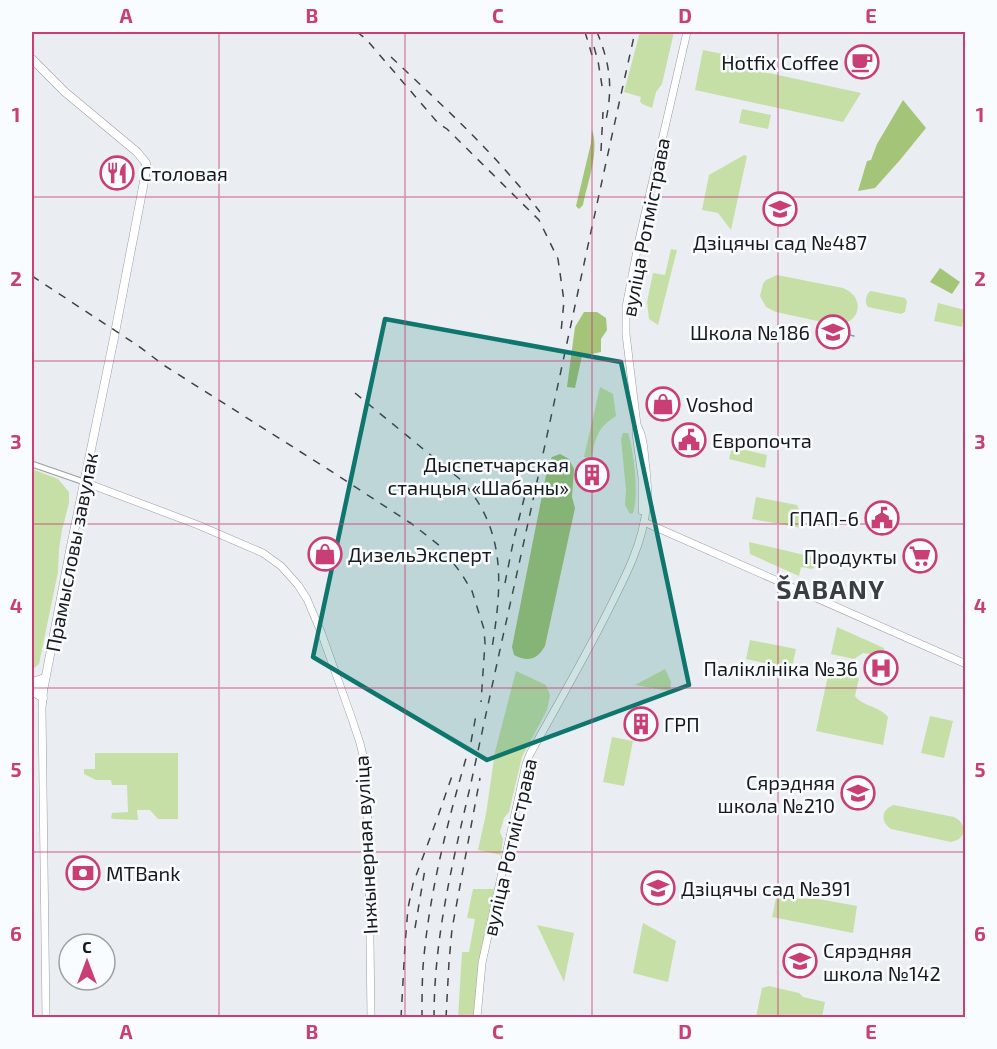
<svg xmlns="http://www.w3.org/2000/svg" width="997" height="1049" viewBox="0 0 997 1049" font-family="'Exo 2',sans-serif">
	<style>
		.green { fill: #c6dfa6 }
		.forest { fill: #a4c478 }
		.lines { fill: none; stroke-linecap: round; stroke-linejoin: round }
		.stream { stroke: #66a5df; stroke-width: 1.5 }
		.minor-casing { stroke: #9a9ea2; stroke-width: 7 }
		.tertiary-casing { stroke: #9a9ea2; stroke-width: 8 }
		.secondary-casing { stroke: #9a9ea2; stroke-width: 9 }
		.minor { stroke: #fff; stroke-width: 5 }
		.tertiary { stroke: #fff; stroke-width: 7 }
		.secondary { stroke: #fff; stroke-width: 8 }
		.rail { stroke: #414245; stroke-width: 1.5; stroke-dasharray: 8 8; stroke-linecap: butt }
		.marked { fill: #0f766e; fill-opacity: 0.2; stroke: #0f766e; stroke-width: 4.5; stroke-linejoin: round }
		.grid { fill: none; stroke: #c93e74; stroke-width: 1.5; stroke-opacity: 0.55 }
		.labels { text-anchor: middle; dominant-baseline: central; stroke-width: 5; stroke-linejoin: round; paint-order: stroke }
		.poi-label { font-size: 20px; fill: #18191b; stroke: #f8fcff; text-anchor: start }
		.street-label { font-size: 20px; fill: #18191b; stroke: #f8fcff }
		.district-label { font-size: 26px; font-weight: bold; letter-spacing: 1.5px; fill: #3b3e41; stroke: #f8fcff }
		.neatline { fill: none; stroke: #c93e74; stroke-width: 2 }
		.grid-label { font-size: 20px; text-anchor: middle; font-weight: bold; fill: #c93e74 }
	</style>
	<rect width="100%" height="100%" fill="#eaeef2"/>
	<!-- green -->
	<g class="green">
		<path d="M640 32H674L662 84 656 92 652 108 642 104 640 101 641 97 624 92Z"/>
		<path d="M703 50 753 60 751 69 861 93 843 122 695 90Z"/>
		<path d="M742 109 771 115 768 129 739 123Z"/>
		<path d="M744 155 747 156 731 230 718 213 702 210 709 175Z"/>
		<path d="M671 249 677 250 658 325 649 319 647 302 653 273 665 275Z"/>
		<path d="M777 275 843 288C866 297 861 324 836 325L776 312 766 307 760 296 763 284 766 280Z"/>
		<path d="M871 291 905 298 907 302 905 312 901 314 868 307C864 303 866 293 871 291Z"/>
		<path d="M938 303 965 310 962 327 934 321Z"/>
		<path d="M600 387 613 394 616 416C597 428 596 437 591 459L584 457Z"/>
		<path d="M623 433H628L629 436C634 454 639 496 633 513L630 514 625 505 626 490 621 439Z"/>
		<path d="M732 447 767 455 765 468 729 459Z"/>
		<path d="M32 469 58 479 69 492V503L62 530 59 549 58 572 39 664 32 670Z"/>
		<path d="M756 497 797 505 803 520 801 528 752 519Z"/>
		<path d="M749 542 817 558 815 567 812 569 801 567 799 576 750 554Z"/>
		<path d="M837 627 884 648 883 656 863 653 854 659 831 654Z"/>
		<path d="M750 640 796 649 793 663 787 668 746 659Z"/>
		<path d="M665 669 671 682 670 691 635 685Z"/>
		<path d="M516 671 546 685 550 695 547 710 522 757 509 812 504 818 500 832 503 839 501 855 478 850 486 814 495 752Z"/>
		<path d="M829 671 859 678 855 696C862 706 879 706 888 717L883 745 816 731Z"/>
		<path d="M930 716 953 721 944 758 921 753Z"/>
		<path d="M612 737 633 741 624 786 603 782Z"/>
		<path d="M95 753H178V819H158L150 810H137L138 820 114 819 111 818 112 813 128 812 127 785H112L111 780H96L84 774V769H95Z"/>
		<path d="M894 805 954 817C968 824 967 839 951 842L891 829C880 822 881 809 894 805Z"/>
		<path d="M473 889H494C486 932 476 974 474 1017L458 1018 462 952H469L475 919 467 918Z"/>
		<path d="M776 898 818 899 857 906 853 933 772 917Z"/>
		<path d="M643 923 676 941 668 982 633 973Z"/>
		<path d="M537 925 574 933 564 982Z"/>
		<path d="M769 986 799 993 803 997 825 1002 822 1017H756L762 988Z"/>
	</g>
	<!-- forest -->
	<g class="forest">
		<path d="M903 100 926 128 900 160 875 188 858 191 867 161 871 160 877 144Z"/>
		<path d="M592 130C600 151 587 184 583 205L579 209 576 206 591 143Z"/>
		<path d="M940 268 960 282 952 294 930 282Z"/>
		<path d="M584 312H597L606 318 607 330 601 339V352L582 356 575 388 567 387 575 327Z"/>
		<path d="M560 454 569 459 574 469 572 497 575 508 545 646C537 660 528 662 514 655L512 647 548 465 552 457Z"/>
	</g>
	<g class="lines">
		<!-- stream -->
		<path class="stream" d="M829 330 854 336"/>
		<!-- minor casing -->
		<g class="minor-casing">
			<path id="minor" d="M32 464 84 482"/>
		</g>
		<!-- tertiary casing -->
		<g class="tertiary-casing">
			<g id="tertiary">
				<path d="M84 482 198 525 263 553 281 566 298 585 307 599 321 632 352 719 360 743 366 768 369 861 371 1018"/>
				<path d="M642 511V478L636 433 637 425 626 334V307L639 240 687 32"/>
				<path d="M644 522 966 664"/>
				<path d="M44 686 42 708 46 1018"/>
				<path d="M477 1018 482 963 526 764 530 754C556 707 583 661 607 613 624 579 641 548 646 511 649 494 647 477 645 460 644 449 643 435 637 425"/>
			</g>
		</g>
		<!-- secondary casing -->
		<g class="secondary-casing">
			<g id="secondary">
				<path d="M32 59 65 92 137 152 146 163V171L114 338 71 546 44 686 32 688"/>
				<path d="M32 682 45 678"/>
				<path d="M32 691 43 698"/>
			</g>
		</g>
		<!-- minor -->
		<use href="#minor" class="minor"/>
		<!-- tertiary -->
		<use href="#tertiary" class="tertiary"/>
		<!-- secondary -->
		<use href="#secondary" class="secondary"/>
		<!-- rail -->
		<g class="rail">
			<path d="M357 32 366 39 438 123 447 129 539 220 558 259 564 301 561 332"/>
			<path d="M585 32 592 55"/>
			<path d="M597 32C610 64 613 86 606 120"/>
			<path d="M594 47 598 61 603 92"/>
			<path d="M391 57C444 107 496 154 540 212"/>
			<path d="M601 151 603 112"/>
			<path d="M32 276 137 345 165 366 334 473 412 524 440 546 461 573 472 591 484 629 485 643 481 702"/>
			<path d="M355 393 461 480C507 530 502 586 492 648"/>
			<path d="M505 583 514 538 525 495"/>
			<path d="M471 742 476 715"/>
			<path d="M415 928 425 869"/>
			<path d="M401 1018 405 945 408 908 413 884 437 819 452 776"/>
			<path d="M422 1018C422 1001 422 984 423 967 429 892 448 820 469 748"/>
			<path d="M434 1018C434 936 453 861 471 783 481 737 491 691 501 645 547 440 589 236 635 32"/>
			<path d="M446 1018 449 962 452 929 480 778"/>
		</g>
	</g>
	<!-- marked area -->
	<path class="marked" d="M385 319 621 362 689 685 487 760 313 657Z"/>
	<!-- grid -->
	<path class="grid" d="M219 32V1018M405 32V1018M592 32V1018M778 32V1018M32 197H966M32 361H966M32 524H966M32 688H966M32 852H966"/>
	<!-- icons -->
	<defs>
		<g id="cafe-ring" transform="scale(1.725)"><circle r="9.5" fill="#f8fcff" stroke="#c93e74" stroke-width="1.5"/><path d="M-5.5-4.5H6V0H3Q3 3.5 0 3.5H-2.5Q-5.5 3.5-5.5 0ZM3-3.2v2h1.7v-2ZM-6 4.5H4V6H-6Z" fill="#c93e74"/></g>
		<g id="restaurant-ring" transform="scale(1.725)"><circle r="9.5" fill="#f8fcff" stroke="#c93e74" stroke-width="1.5"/><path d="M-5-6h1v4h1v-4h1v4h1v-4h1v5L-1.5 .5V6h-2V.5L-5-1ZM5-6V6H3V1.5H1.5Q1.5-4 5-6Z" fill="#c93e74"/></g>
		<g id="school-ring" transform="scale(1.725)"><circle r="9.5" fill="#f8fcff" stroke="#c93e74" stroke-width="1.5"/><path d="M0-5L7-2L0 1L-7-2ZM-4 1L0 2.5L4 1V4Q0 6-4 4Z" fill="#c93e74"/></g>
		<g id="shop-ring" transform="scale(1.725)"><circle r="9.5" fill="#f8fcff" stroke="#c93e74" stroke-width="1.5"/><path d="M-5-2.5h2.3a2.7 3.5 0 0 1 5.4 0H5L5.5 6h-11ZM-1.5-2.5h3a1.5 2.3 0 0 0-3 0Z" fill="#c93e74"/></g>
		<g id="civic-ring" transform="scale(1.725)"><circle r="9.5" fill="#f8fcff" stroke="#c93e74" stroke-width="1.5"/><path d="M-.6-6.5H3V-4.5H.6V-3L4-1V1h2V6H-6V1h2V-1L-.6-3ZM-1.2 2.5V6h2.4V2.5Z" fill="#c93e74"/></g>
		<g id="building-ring" transform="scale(1.725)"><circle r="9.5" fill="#f8fcff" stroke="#c93e74" stroke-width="1.5"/><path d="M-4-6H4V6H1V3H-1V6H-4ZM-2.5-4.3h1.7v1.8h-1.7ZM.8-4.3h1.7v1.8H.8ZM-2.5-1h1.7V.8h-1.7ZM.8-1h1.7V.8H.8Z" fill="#c93e74"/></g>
		<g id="supermarket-ring" transform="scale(1.725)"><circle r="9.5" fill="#f8fcff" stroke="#c93e74" stroke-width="1.5"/><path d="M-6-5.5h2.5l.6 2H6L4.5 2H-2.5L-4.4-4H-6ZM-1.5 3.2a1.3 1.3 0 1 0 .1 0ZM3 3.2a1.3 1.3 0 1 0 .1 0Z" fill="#c93e74"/></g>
		<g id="hospital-ring" transform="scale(1.725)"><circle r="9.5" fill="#f8fcff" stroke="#c93e74" stroke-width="1.5"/><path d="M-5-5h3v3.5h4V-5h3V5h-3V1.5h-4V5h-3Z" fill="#c93e74"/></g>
		<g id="bank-ring" transform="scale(1.725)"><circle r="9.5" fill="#f8fcff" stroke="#c93e74" stroke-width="1.5"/><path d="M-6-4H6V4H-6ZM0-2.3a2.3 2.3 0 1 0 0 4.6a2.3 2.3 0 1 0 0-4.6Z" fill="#c93e74"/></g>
	</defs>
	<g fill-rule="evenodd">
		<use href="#cafe-ring" x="862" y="62"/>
		<use href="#restaurant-ring" x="117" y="173"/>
		<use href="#school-ring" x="780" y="209"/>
		<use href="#school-ring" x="833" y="332"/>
		<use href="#shop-ring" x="663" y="404"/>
		<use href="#civic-ring" x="689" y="440"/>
		<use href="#building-ring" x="592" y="475"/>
		<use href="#civic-ring" x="882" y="518"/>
		<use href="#shop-ring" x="325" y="554"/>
		<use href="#supermarket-ring" x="920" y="556"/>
		<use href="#hospital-ring" x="881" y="668"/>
		<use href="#building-ring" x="641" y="724"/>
		<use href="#school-ring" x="858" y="793"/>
		<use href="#bank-ring" x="83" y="873"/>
		<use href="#school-ring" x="658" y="888"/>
		<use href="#school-ring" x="800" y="961"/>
	</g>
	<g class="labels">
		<!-- poi labels -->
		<g class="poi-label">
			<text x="839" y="62" text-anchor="end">Hotfix Coffee</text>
			<text x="140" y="173">Столовая</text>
			<text x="780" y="242" text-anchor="middle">Дзіцячы сад №487</text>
			<text x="810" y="332" text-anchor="end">Школа №186</text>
			<text x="686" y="404">Voshod</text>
			<text x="712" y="440">Европочта</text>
			<text x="569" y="464" text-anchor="end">Дыспетчарская<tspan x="569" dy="23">станцыя «Шабаны»</tspan></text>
			<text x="859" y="518" text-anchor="end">ГПАП-6</text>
			<text x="348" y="554">ДизельЭксперт</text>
			<text x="897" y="556" text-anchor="end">Продукты</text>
			<text x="858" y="668" text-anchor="end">Паліклініка №36</text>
			<text x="664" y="724">ГРП</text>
			<text x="835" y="782" text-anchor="end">Сярэдняя<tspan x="835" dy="23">школа №210</tspan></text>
			<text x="106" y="873">MTBank</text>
			<text x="681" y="888">Дзіцячы сад №391</text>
			<text x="823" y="950">Сярэдняя<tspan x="823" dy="23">школа №142</tspan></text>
		</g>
		<!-- street labels -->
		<g class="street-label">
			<text transform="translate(645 227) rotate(-79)">вуліца Ротмістрава</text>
			<text transform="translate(71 552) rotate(-79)">Прамысловы завулак</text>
			<text transform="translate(365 845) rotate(-93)">Інжынерная вуліца</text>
			<text transform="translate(509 847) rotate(-77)">вуліца Ротмістрава</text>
		</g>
		<!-- district labels -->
		<g class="district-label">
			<text x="831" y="588">ŠABANY</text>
		</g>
	</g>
	<!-- border -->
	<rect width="997" height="1049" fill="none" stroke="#f8fcff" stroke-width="66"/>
	<!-- north arrow -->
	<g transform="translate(87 962)"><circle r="28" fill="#f8fcff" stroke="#9ea1a4" stroke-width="1.5"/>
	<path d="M0-4.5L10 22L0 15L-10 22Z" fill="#c93e74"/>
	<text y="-9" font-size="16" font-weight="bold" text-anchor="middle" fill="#18191b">С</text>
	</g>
	<rect x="33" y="33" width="931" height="983" class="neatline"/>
	<g class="grid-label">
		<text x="126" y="23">A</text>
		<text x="312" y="23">B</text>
		<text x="498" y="23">C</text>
		<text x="685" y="23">D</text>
		<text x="871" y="23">E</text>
		<text x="16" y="122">1</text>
		<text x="980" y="122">1</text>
		<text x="16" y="286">2</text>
		<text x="980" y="286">2</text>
		<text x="16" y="449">3</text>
		<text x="980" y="449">3</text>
		<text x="16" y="613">4</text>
		<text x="980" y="613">4</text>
		<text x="16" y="777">5</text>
		<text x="980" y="777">5</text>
		<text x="16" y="941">6</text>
		<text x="980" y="941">6</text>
		<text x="126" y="1039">A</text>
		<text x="312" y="1039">B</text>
		<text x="498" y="1039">C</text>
		<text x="685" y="1039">D</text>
		<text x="871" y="1039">E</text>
	</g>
</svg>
